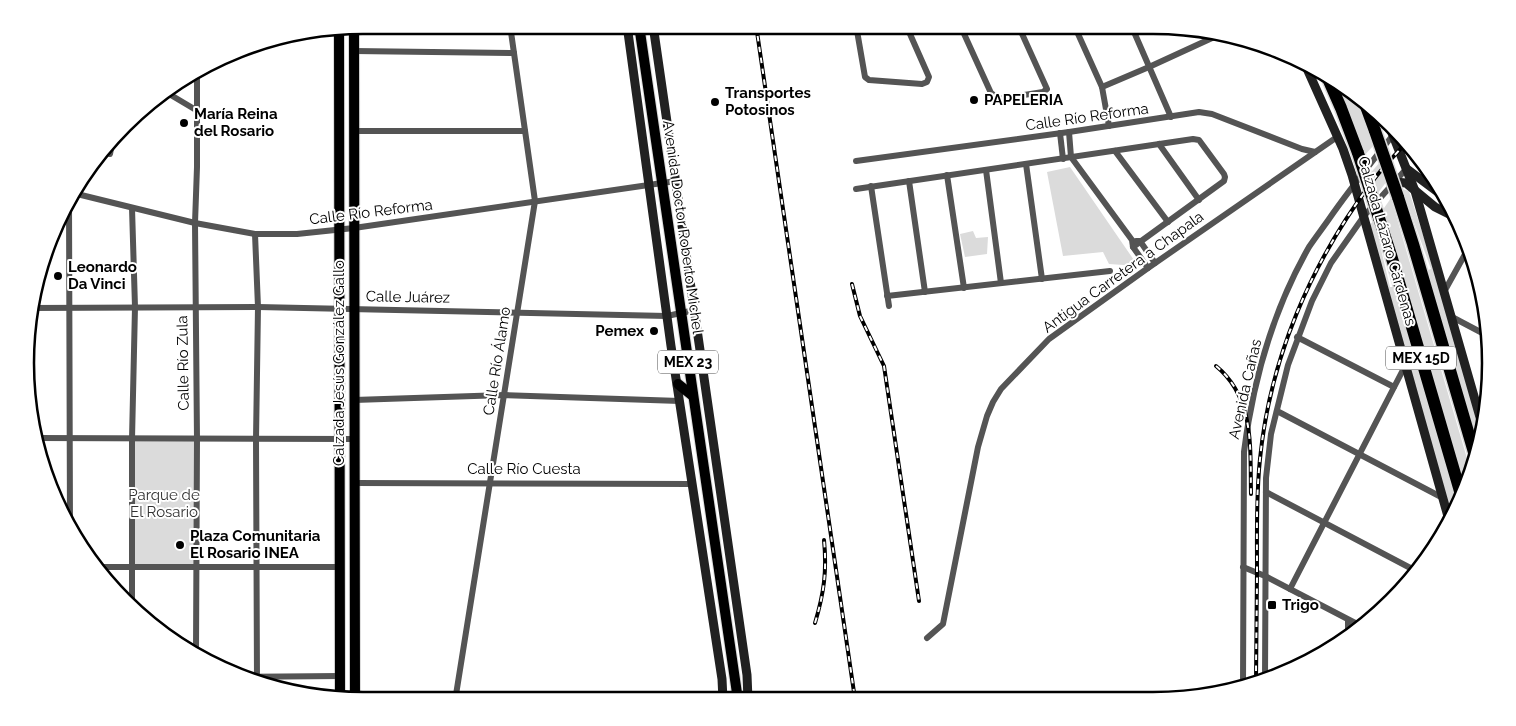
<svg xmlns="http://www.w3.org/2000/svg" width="1516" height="726" viewBox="0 0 1516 726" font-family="Raleway,sans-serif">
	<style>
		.green { fill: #dbdbdb }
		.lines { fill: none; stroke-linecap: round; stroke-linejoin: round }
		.primary-casing { stroke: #dbdbdb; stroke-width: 12 }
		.highway-casing { stroke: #dbdbdb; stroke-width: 15 }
		.street { stroke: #545454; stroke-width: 6 }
		.secondary { stroke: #212121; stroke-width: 9 }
		.primary { stroke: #000; stroke-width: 10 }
		.highway { stroke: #000; stroke-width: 12 }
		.rail-casing { stroke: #000; stroke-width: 4 }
		.rail { stroke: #fff; stroke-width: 2; stroke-dasharray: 5.5; stroke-linecap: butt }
		.highway-bridge-casing { stroke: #dbdbdb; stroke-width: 15; stroke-linecap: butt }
		.highway-bridge { stroke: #000; stroke-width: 12 }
		.poi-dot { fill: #000; stroke: #fff; stroke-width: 2 }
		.labels { text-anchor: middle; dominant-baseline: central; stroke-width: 4; stroke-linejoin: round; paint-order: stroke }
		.shield { fill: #fff; stroke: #4c4c4c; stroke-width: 1 }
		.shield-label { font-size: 14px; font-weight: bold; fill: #000 }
		.poi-label { font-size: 15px; font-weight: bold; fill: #000; stroke: #fff; text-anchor: start }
		.street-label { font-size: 15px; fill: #000; stroke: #fff }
		.park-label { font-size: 15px; fill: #323232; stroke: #fff }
		.rim { fill: none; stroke: #000; stroke-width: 2.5 }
	</style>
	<rect width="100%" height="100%" fill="#fff"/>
	<!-- green -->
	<g class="green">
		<path d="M1332 77C1339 81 1349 86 1354 93 1362 104 1369 131 1374 145L1362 158Z"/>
		<path d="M1387 154 1393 173 1369 205 1361 184Z"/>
		<path d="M1070 167 1138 266 1109 264 1103 252 1063 256 1047 172Z"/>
		<path d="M1402 189 1409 191 1434 269 1482 438 1478 451 1425 271 1431 269Z"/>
		<path d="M1391 198 1471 472 1465 493 1382 211Z"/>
		<path d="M1374 220 1390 287H1394L1459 504 1452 516 1370 225Z"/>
		<path d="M973 231 976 238 988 237 987 254 965 257 960 234Z"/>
		<path d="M134 441H195L194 566H134Z"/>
	</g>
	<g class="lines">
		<!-- primary casing -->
		<g class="primary-casing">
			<g id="primary">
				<path d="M639 25 738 700"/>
				<path d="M354 27 355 700"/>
				<path d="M339 29 340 699"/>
				<path d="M678 384 693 396"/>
			</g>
		</g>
		<!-- highway casing -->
		<g class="highway-casing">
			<g id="highway">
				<path d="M1326 74 1341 108 1358 153"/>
				<path d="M1364 101 1375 131"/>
				<path d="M1398 197 1413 244 1476 459"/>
				<path d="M1379 218 1391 255 1462 498"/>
			</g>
		</g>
		<!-- street -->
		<g class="street">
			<path d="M856 25 865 77 869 80 922 84 927 82 929 77 906 25"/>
			<path d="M960 25 991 93 999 99 1043 92 1047 89 1018 25"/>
			<path d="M1074 25 1102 87 1109 126"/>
			<path d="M1131 25 1171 117"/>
			<path d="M354 51 514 53"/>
			<path d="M1102 87 1149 67 1223 33"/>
			<path d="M164 91 196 110"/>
			<path d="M354 131H525"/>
			<path d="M1069 132 1071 157 1132 240 1133 247 1148 268"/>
			<path d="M1060 133 1063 159"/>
			<path d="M1159 144 1199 200"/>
			<path d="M1115 151 1168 222"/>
			<path d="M103 152 110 154 112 144"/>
			<path d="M856 161 1069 132 1199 112 1212 114 1302 149 1315 152"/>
			<path d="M1026 164 1042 279"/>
			<path d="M986 170 1001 283"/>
			<path d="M947 175 964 288"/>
			<path d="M909 181 925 292"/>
			<path d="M871 186 889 306"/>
			<path d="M856 189 1193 139 1199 140 1224 174 1225 177 1224 181 1133 247"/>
			<path d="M73 193 195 223 255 234H297L354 228 676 181"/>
			<path d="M69 199 70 529"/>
			<path d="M132 208 135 307 132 439V608"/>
			<path d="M255 234 258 307 256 439 257 682"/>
			<path d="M1136 241H1140L1155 263"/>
			<path d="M1444 292 1469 247"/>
			<path d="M887 296 1110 271"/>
			<path d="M31 308 258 307 667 316 695 310"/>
			<path d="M1452 317 1488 336"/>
			<path d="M1297 337 1394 387"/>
			<path d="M354 400 504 395 680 401"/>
			<path d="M1277 411 1443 498"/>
			<path d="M37 438 355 439"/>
			<path d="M355 483 692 484"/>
			<path d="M1266 492 1418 572"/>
			<path d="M94 567H339"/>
			<path d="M1243 567 1265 576 1363 627"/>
			<path d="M1290 589 1406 364"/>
			<path d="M1348 637V620"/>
			<path d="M927 638 943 624 978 447 987 416 993 402 1001 389 1049 339 1148 268 1337 137"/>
			<path d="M196 652 197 439 195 223 197 167V74"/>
			<path d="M240 677 340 676"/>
			<path d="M1265 680 1266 478 1271 434 1288 365 1312 301 1331 263 1364 216 1407 168"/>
			<path d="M1243 686 1244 452C1253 381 1273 310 1309 247 1315 238 1322 229 1329 219 1349 190 1371 163 1393 135"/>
			<path d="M455 701 535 201 510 25"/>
		</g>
		<!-- secondary -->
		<g class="secondary">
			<path d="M627 25 671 346 722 679 723 700"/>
			<path d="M653 25 747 675 748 700"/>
			<path d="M1304 62 1343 149 1352 175 1449 520"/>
			<path d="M1387 120 1415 191 1484 431"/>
			<path d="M1407 169 1447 199"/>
			<path d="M1395 182 1406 183 1435 207 1457 218"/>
		</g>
		<!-- primary -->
		<use href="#primary" class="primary"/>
		<!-- highway -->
		<use href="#highway" class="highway"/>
		<!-- rail casing -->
		<g class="rail-casing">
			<g id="rail">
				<path d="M756 25 855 699"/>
				<path d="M852 284 860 316 884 366 919 601"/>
				<path d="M1216 366C1255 398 1250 448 1251 494"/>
				<path d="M815 623C824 593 827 571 824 540"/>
				<path d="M1256 682C1256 644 1257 607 1257 569 1257 532 1256 496 1260 459 1270 358 1311 263 1372 182 1382 168 1395 155 1407 142"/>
			</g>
		</g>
		<!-- rail -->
		<use href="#rail" class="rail"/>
		<!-- highway-bridge casing -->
		<g class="highway-bridge-casing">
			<g id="highway-bridge">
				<path d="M1375 131 1398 197"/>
				<path d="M1358 153 1379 218"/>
			</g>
		</g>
		<!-- highway-bridge -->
		<use href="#highway-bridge" class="highway-bridge"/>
	</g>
	<!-- markers -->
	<g class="poi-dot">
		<circle cx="974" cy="100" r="5"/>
		<circle cx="715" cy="102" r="5"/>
		<circle cx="184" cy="123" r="5"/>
		<circle cx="58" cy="276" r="5"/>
		<circle cx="654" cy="331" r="5"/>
		<circle cx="180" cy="545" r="5"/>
		<rect x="1267" y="600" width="10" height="10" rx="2.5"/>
	</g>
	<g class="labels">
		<!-- shield labels -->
		<g class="shield">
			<rect x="1386" y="346.5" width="70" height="23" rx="4"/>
			<rect x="658" y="350.5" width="60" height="23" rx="4"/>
		</g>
		<g class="shield-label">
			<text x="1421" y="358">MEX 15D</text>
			<text x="688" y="362">MEX 23</text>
		</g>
		<!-- poi labels -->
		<g class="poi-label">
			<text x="725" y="93">Transportes<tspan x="725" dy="17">Potosinos</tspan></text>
			<text x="984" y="100">PAPELERIA</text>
			<text x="194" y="114">María Reina<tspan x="194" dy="17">del Rosario</tspan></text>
			<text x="68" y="267">Leonardo<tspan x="68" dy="17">Da Vinci</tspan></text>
			<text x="644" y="331" text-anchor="end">Pemex</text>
			<text x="190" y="536">Plaza Comunitaria<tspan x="190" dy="17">El Rosario INEA</tspan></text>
			<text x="1282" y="605">Trigo</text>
		</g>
		<!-- street labels -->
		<g class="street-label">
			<text transform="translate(1087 117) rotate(-8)">Calle Río Reforma</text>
			<text transform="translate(371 212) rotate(-7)">Calle Río Reforma</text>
			<text transform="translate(683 227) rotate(82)">Avenida Doctor Roberto Michel</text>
			<text transform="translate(1387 241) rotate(74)">Calzada Lázaro Cárdenas</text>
			<text transform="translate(1123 272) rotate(-36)">Antigua Carretera a Chapala</text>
			<text transform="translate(408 297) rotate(1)">Calle Juárez</text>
			<text transform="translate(497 361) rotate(-81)">Calle Río Álamo</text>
			<text transform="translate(183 363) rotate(-91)">Calle Río Zula</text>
			<text transform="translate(339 363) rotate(-90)">Calzada Jesús González Gallo</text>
			<text transform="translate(1245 389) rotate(-77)">Avenida Cañas</text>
			<text x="524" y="469">Calle Río Cuesta</text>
		</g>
		<!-- park labels -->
		<g class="park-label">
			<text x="164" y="495">Parque de<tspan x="164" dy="17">El Rosario</tspan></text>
		</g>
	</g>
	<!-- crop -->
	<path d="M0 0H1516V726H0ZM363 34H1153A329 329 0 0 1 1482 363V363A329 329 0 0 1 1153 692H363A329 329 0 0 1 34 363V363A329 329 0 0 1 363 34Z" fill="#fff" fill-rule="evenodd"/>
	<path class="rim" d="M363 34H1153A329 329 0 0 1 1482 363V363A329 329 0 0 1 1153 692H363A329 329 0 0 1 34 363V363A329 329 0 0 1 363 34Z"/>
</svg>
